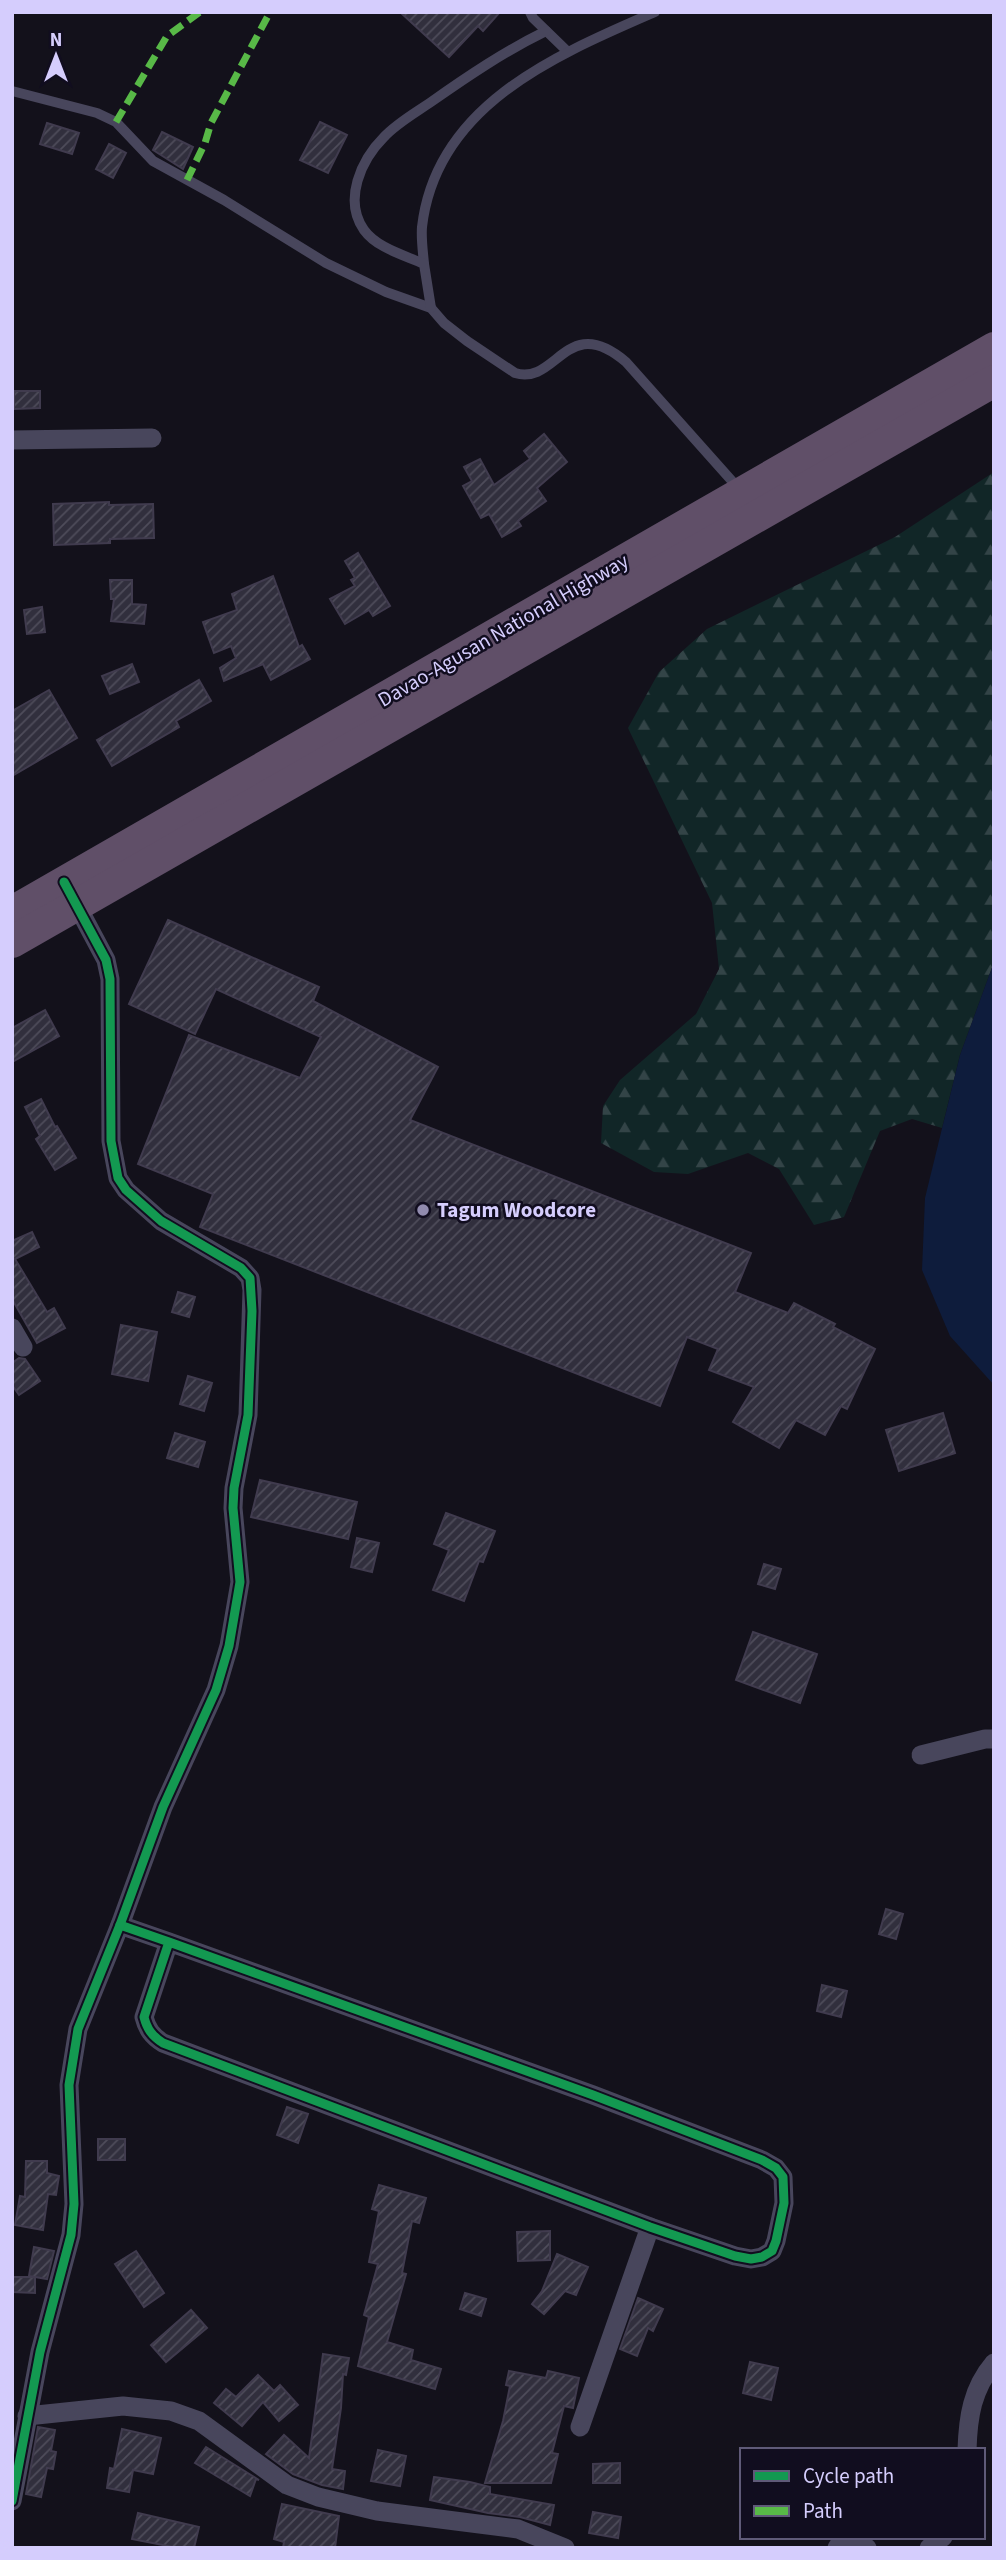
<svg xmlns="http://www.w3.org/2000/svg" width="1006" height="2560" viewBox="0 0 1006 2560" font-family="'Source Sans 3',sans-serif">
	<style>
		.forest { fill: url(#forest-firs) }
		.water { fill: #0e1c3c }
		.building { fill: url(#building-hatch); stroke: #403b4e; stroke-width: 2 }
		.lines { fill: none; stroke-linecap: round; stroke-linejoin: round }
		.service { stroke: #48465c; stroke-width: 10 }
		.minor { stroke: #48465c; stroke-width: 19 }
		.trunk { stroke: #604f68; stroke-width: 32 }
		.quiet { stroke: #58b947; stroke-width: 7; stroke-dasharray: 14 7; stroke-linecap: butt }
		.cycleway-casing { stroke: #110d1f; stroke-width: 13 }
		.cycleway { stroke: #139951; stroke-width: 9 }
		.poi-dot { fill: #918bae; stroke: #110d1f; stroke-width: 2.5 }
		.labels { text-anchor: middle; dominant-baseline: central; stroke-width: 5; stroke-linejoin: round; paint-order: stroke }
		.street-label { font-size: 21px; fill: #d5cdfd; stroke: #110d1f }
		.poi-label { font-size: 21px; font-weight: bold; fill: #d5cdfd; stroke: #110d1f; text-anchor: start }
	</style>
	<defs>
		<pattern id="forest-firs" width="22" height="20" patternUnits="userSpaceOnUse" patternTransform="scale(1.75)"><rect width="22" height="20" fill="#112627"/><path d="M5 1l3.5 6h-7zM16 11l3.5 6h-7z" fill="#334447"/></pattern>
		<pattern id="building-hatch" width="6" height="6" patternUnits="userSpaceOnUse" patternTransform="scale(1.75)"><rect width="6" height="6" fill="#312f3d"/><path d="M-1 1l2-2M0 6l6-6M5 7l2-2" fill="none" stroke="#4e4c5a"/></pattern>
	</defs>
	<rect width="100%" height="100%" fill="#13111b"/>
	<!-- forest -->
	<path class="forest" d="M994 472V962L960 1055 942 1128 912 1119 880 1131 844 1217 814 1225 779 1169 748 1153 688 1174 654 1172 601 1143 603 1106 620 1080 696 1014 719 969 712 903 628 728 659 672 707 629 895 537Z"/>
	<!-- water -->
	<path class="water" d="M994 962V1385L950 1336 922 1270 925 1198 960 1055Z"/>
	<!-- building -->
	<g class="building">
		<path d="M400 12H500L483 31 478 26 449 57Z"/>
		<path d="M320 122 347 135 328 173 300 160Z"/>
		<path d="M47 123 79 133 72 154 40 144Z"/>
		<path d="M162 132 193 147 183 169 153 150Z"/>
		<path d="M109 144 126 153 113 178 96 169Z"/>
		<path d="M14 391H40V408L14 409Z"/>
		<path d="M544 434 567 462 537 488 546 501 518 521 521 526 502 537 489 514 481 518 463 486 472 481 464 467 480 459 494 485 530 459 524 451Z"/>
		<path d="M109 502V505L153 504 154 538 110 539V543L54 545 53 504Z"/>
		<path d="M358 553 390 606 373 616 369 610 345 624 330 599 355 586 351 580 355 578 345 561Z"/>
		<path d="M273 576 299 647 302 645 310 659 271 680 263 664 224 681 220 668 236 658 231 646 214 653 203 622 237 610 232 594Z"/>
		<path d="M110 580H132V604L146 605 144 624 111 621 114 599H111Z"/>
		<path d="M42 607 45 632 27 634 24 610Z"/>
		<path d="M132 664 139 682 110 694 102 676Z"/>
		<path d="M199 680 211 701 176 721 179 727 112 766 97 740Z"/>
		<path d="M49 690 77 738 12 776V711Z"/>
		<path d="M168 920 319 987 313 1001 438 1067 410 1120 751 1253 735 1292 788 1313 794 1303 835 1324 833 1327 875 1349 847 1409 841 1406 825 1435 796 1420 779 1448 733 1422 754 1387 709 1370 718 1349 687 1337 660 1406 200 1227 213 1194 138 1164 189 1035 300 1078 321 1037 216 989 195 1034 129 1004Z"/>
		<path d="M45 1010 59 1036 12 1062V1028Z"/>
		<path d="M41 1099 55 1127 57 1126 76 1158 55 1170 36 1139 40 1136 25 1107Z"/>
		<path d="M32 1232 39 1247 15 1259 47 1312 54 1308 65 1328 37 1343 12 1299V1241Z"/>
		<path d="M178 1292 195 1297 189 1317 172 1312Z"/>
		<path d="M121 1325 157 1332 148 1381 112 1374Z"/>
		<path d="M19 1358 25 1359 40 1381 19 1395 12 1385V1363Z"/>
		<path d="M188 1376 212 1383 204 1411 180 1404Z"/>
		<path d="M943 1413 955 1453 899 1471 886 1430Z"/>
		<path d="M175 1433 205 1442 198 1467 167 1458Z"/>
		<path d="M260 1480 357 1502 348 1539 251 1517Z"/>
		<path d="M446 1513 495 1531 483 1562 479 1561 464 1601 433 1590 449 1550 434 1544Z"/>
		<path d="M357 1538 379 1543 372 1572 351 1567Z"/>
		<path d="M764 1564 781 1569 775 1589 758 1584Z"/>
		<path d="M753 1632 817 1654 800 1703 736 1680Z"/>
		<path d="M886 1909 903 1914 896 1939 879 1934Z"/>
		<path d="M822 1985 847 1991 841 2017 817 2011Z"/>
		<path d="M287 2107 308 2114 298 2143 277 2135Z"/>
		<rect x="98" y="2139" width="27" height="21"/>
		<path d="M26 2161H47V2173L59 2176 56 2195 48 2194 43 2230 15 2225 20 2196 25 2197Z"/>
		<path d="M379 2185 426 2198 419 2223 412 2221 402 2273 406 2274 387 2342 413 2350 411 2360 441 2369 435 2389 358 2366 369 2317 364 2315 378 2264 369 2262 379 2211 372 2209Z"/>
		<path d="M550 2231V2260L518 2261 517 2232Z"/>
		<path d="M34 2247 54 2251 47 2279 29 2276Z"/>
		<path d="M136 2251 164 2293 144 2307 115 2264Z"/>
		<path d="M557 2254 588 2267 576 2295 565 2291 544 2314 532 2304 542 2291Z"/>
		<path d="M12 2277H35V2293L12 2292Z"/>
		<path d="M465 2293 486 2299 481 2316 460 2309Z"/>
		<path d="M638 2298 663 2309 653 2331 648 2328 637 2356 620 2349Z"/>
		<path d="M191 2310 207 2328 166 2362 151 2345Z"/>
		<path d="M323 2354 349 2358 346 2375 343 2374 341 2408 332 2469 345 2471 343 2489 322 2485 293 2474 266 2454 284 2435 309 2458Z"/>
		<path d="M750 2362 778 2368 771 2400 743 2393Z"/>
		<path d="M509 2371 546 2378 548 2371 579 2378 573 2408 564 2406 552 2453 558 2454 551 2483H485L503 2421 510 2386 506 2385Z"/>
		<path d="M258 2375 274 2391 280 2385 298 2405 279 2421 263 2402 242 2426 214 2403 226 2389 236 2397Z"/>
		<path d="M38 2427 55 2430 51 2451 56 2452 53 2469 47 2468 41 2497 26 2494Z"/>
		<path d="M122 2429 161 2438 153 2474 133 2470 129 2492 107 2488 110 2468 114 2469Z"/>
		<path d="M206 2447 259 2480 256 2479 250 2496 195 2463Z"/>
		<path d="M378 2450 406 2456 400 2486 371 2481Z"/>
		<path d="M620 2463V2483H593V2464Z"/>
		<path d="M434 2477 470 2482 490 2487V2494L554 2505 550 2525 520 2517 488 2513 430 2500Z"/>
		<path d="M282 2504 339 2516 335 2548H283L284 2542 274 2539Z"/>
		<path d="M593 2512 621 2517 618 2538 589 2533Z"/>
		<path d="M138 2513 199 2527 194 2548H178L132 2539Z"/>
	</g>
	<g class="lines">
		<!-- service -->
		<g class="service">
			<path d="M530 12 533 18 567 51"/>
			<path d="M12 91 97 113 116 122 153 161 224 200 326 263 386 292 431 308 444 323 467 341 515 373C557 386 566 311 626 362L740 490"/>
			<path d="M424 264C423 252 421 239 422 227 436 105 556 55 655 12"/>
			<path d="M431 308 424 264C404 255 377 248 364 230 343 200 361 160 384 137 397 123 415 113 431 102 468 76 505 51 546 31"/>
		</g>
		<!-- minor -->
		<g class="minor">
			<path d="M12 440 152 438"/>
			<path d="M12 1328 23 1347"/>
			<path d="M921 1755 985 1739H994"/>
			<path d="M120 1925 169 1942 593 2095 762 2160 776 2168 783 2177 784 2203 776 2241 772 2251 762 2257 751 2259 735 2256 650 2227 163 2043C152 2036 147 2029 144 2017L169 1942"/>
			<path d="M27 2416 123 2406 171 2411 199 2421 287 2485 318 2497 377 2511 518 2529 565 2548"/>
			<path d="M580 2427 650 2227"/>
			<path d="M967 2450C968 2417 972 2389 994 2363"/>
			<path d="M12 2501 40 2352 71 2235 74 2204 69 2085 78 2029 120 1925 163 1807 216 1690 229 1646 240 1582 233 1508 234 1488 248 1415 252 1290 250 1278 241 1268 161 1221 126 1190 118 1178 111 1141 110 979 106 960 73 898"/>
			<path d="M837 2548 840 2543 849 2540 867 2548"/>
			<path d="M929 2548 943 2537"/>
		</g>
		<!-- trunk -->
		<g class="trunk">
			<path d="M12 912 994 348"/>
			<path d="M12 942 994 381"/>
		</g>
		<!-- quiet -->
		<g class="quiet">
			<path d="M116 122 167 36 200 12"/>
			<path d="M187 180 205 143 211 123 270 12"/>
		</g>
		<!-- cycleway casing -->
		<g class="cycleway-casing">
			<g id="cycleway">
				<path d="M120 1925 169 1942 593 2095 762 2160 776 2168 783 2177 784 2203 776 2241 772 2251 762 2257 751 2259 735 2256 650 2227 163 2043C152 2036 147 2029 144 2017L169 1942"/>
				<path d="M12 2501 40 2352 71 2235 74 2204 69 2085 78 2029 120 1925 163 1807 216 1690 229 1646 240 1582 233 1508 234 1488 248 1415 252 1311 250 1278 241 1268 161 1221 126 1190 118 1178 111 1141 110 979 106 960 64 882"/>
			</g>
		</g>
		<!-- cycleway -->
		<use href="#cycleway" class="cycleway"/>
	</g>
	<!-- markers -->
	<circle class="poi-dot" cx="423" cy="1210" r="7"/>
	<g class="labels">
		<!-- street labels -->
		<g class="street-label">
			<text transform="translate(503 630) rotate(-30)">Davao-Agusan National Highway</text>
		</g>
		<!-- poi labels -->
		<g class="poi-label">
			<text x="437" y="1210">Tagum Woodcore</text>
		</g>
	</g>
	<!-- border -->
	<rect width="1006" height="2560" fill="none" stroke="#d5cdfd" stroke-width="28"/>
	<!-- legend -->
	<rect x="740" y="2448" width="245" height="91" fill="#110d1f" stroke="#5f5a78" stroke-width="2"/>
	<rect x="754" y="2471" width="35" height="10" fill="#139951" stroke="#5f5a78" stroke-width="2"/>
	<text x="803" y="2483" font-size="21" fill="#d5cdfd">Cycle path</text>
	<rect x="754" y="2506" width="35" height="10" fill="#58b947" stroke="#5f5a78" stroke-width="2"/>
	<text x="803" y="2518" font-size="21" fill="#d5cdfd">Path</text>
	<!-- north arrow -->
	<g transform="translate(56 56)" stroke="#110d1f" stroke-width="5" paint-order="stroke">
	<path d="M0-5L12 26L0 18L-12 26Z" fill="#d5cdfd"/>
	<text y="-10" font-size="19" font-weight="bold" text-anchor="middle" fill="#d5cdfd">N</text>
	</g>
</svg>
